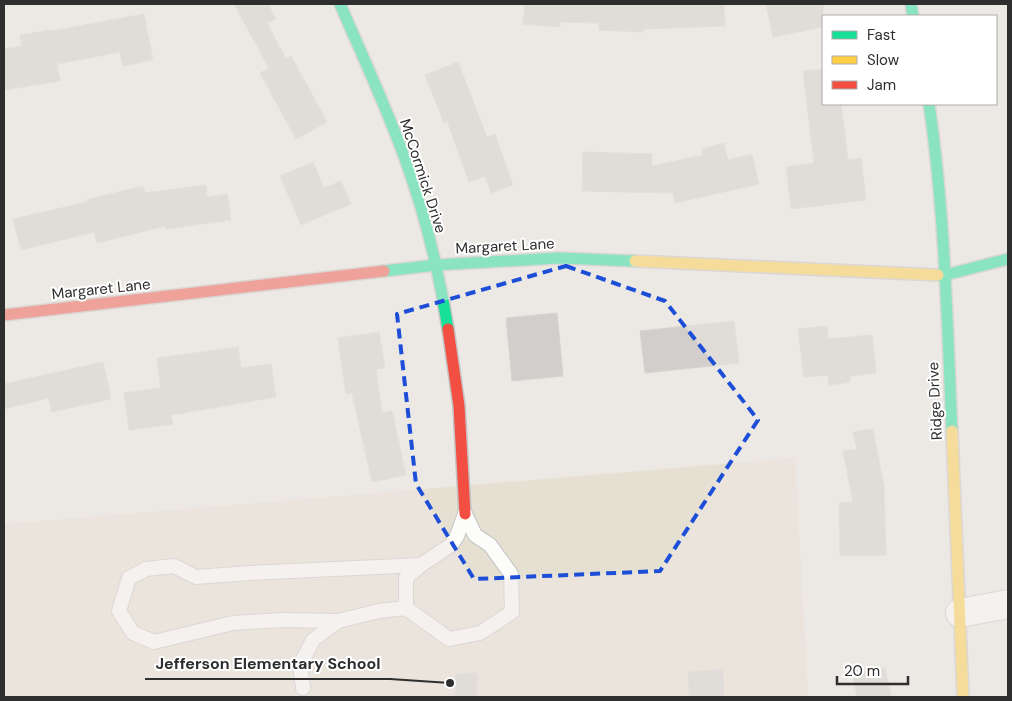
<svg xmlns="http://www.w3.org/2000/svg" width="1012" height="701" viewBox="0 0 1012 701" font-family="'DM Sans',sans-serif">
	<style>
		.education { fill: #e6e0d3 }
		.building { fill: #d1cecb; stroke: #d7d4d0 }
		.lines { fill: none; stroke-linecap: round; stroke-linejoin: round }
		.lane-casing { stroke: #c5c4c5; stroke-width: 16 }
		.street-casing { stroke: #c5c4c5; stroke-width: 30 }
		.fast-casing { stroke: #c5c4c5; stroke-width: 14 }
		.slow-casing { stroke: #c5c4c5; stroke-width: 14 }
		.jam-casing { stroke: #c5c4c5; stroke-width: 14 }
		.lane { stroke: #fcfcfb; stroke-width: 14 }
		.street { stroke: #fcfcfb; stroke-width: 28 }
		.fast { stroke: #16e098; stroke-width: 11 }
		.slow { stroke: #ffcf43; stroke-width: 11 }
		.jam { stroke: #f24e42; stroke-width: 11 }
		.marked { fill: none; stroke: #1d4ed8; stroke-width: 4; stroke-dasharray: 10 6; stroke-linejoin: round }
		.labels { text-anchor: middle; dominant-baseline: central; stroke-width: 4; stroke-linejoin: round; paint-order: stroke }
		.street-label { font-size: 15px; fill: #2e2e2e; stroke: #fff }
		.leader { fill: none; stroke: #2e2e2e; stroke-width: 2 }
		.callout-dot { fill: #2e2e2e; stroke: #fff; stroke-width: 2 }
		.callout-label { font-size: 16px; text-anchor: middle; font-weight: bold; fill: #2e2e2e; stroke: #fff; stroke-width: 4; stroke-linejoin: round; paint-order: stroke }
	</style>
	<rect width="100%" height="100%" fill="#ece8e4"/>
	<!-- education -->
	<path class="education" d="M795 458 808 697H4V524Z"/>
	<!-- building -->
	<g class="building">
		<path d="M234 4H268L276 19 267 23 286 59 291 56 327 122 296 139 260 73 269 68Z"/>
		<path d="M525 4H724L725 26 643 29V32L599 30V23L560 22V27L523 24Z"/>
		<path d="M766 4H823V27L773 37Z"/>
		<path d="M144 14 153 60 123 66 120 52 57 64 60 81 4 90V49L22 46 20 35 51 30 52 31Z"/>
		<path d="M458 62 487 137 495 134 513 185 491 193 485 176 469 182 447 121 444 123 425 75Z"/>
		<path d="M823 69V104H841L848 160 861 158 866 200 791 209 786 167 814 163 803 71Z"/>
		<path d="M724 143 728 160 752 154 759 184 675 203 673 193 582 191 583 152 652 154V166L703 155 702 149Z"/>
		<path d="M313 162 324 188 341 181 351 204 301 225 280 176Z"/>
		<path d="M206 185 207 197 227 194 231 220 166 229 165 226 97 243 94 232 21 250 13 219 87 202 86 200 143 186 145 193Z"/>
		<path d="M557 313 563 376 512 381 506 318Z"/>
		<path d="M734 321 739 363 645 373 640 331Z"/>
		<path d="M827 326 828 339 872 335 876 373 850 376V382L829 385 828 375 804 377 798 329Z"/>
		<path d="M379 332 385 368 376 369 382 413 392 411 406 475 372 482 352 393 346 394 338 338Z"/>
		<path d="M238 347 241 368 271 364 276 397 171 415 173 424 129 430 124 393 161 388 157 358Z"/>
		<path d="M103 362 111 399 52 412 49 398 4 409V384Z"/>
		<path d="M873 429 884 487 886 555 840 556 839 503 853 502 843 451 857 449 853 432Z"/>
		<path d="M885 668 891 697H857L853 675Z"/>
		<path d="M723 669 724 697H689L688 672Z"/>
		<path d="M477 673 476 697H455L456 674Z"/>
	</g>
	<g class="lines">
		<!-- lane casing -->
		<g class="lane-casing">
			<g id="lane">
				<path d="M406 608V578L421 565 451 545 457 536 465 514"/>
				<path d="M338 621 282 620 233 623 154 642 133 633 119 611 129 578 146 569 174 566 196 577 250 573 421 565"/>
				<path d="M303 688 300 665 313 640 338 621 379 611 406 608 449 639 480 633 512 612 511 574 490 545 475 535 465 514"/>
			</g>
		</g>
		<!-- street casing -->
		<g class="street-casing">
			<path id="street" d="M960 613 1008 604"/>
		</g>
		<!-- fast casing -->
		<g class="fast-casing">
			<g id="fast">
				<path d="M340 4C362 55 386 106 405 159 425 214 439 272 448 329"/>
				<path d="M911 4 913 16"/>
				<path d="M929 104C945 212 947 322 952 431"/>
				<path d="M384 271 436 265 559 258 635 261"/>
				<path d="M938 275H945L1008 259"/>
			</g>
		</g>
		<!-- slow casing -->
		<g class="slow-casing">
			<g id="slow">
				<path d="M635 261 938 275"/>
				<path d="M952 431 963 697"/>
			</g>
		</g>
		<!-- jam casing -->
		<g class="jam-casing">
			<g id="jam">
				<path d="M4 315 384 271"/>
				<path d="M448 329 459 406 465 514"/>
			</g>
		</g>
		<!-- lane -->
		<use href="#lane" class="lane"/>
		<!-- street -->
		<use href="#street" class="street"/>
		<!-- fast -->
		<use href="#fast" class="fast"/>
		<!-- slow -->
		<use href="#slow" class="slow"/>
		<!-- jam -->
		<use href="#jam" class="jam"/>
	</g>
	<!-- marked area -->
	<path d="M0 0H1012V701H0ZM566 266 665 301 758 420 660 571 474 579 416 484 397 314Z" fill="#ece8e4" fill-opacity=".55" fill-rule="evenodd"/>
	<path class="marked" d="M566 266 665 301 758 420 660 571 474 579 416 484 397 314Z"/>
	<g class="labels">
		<!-- street labels -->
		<g class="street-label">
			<text transform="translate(423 176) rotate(72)">McCormick Drive</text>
			<text transform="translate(505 246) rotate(-3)">Margaret Lane</text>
			<text transform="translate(101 289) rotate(-6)">Margaret Lane</text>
			<text transform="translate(935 401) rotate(-93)">Ridge Drive</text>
		</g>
	</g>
	<!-- callouts -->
	<path class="leader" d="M450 683L390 679H145"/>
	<circle class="callout-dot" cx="450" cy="683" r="5"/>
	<g class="callout-label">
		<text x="268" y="669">Jefferson Elementary School</text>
	</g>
	<!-- border -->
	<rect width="1012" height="701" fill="none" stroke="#2e2e2e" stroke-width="10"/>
	<!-- legend -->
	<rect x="822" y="15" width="175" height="90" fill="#ffffff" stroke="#ababab"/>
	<rect x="832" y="31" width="25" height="8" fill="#16e098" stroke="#ababab"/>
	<text x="867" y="40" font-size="15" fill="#2e2e2e">Fast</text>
	<rect x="832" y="56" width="25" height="8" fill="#ffcf43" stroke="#ababab"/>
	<text x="867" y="65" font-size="15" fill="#2e2e2e">Slow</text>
	<rect x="832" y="81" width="25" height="8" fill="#f24e42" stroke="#ababab"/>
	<text x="867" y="90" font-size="15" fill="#2e2e2e">Jam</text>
	<!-- scale -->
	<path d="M837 676v8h71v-8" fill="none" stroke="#2e2e2e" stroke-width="2.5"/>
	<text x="844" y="676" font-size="15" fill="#2e2e2e" stroke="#ffffff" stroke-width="4" paint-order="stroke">20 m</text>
</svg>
